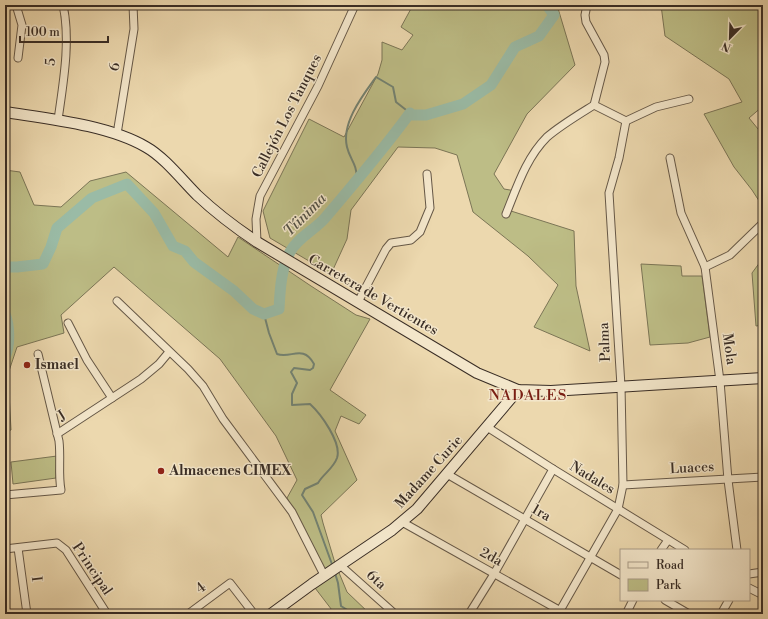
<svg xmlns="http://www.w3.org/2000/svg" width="768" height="619" viewBox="0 0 768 619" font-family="'Libre Bodoni',serif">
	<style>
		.green { fill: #bdbd86; stroke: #7b7556 }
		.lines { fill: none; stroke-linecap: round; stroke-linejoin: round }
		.stream { stroke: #738272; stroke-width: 2 }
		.river { stroke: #9abba6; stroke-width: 11 }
		.street-casing { stroke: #665847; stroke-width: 9 }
		.secondary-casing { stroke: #392d25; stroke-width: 12 }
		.street { stroke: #f3e6ca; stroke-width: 7 }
		.secondary { stroke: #f3e6ca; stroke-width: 10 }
		.poi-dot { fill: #8f2418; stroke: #f3e6ca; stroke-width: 1.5 }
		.labels { text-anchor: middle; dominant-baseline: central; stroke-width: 3; stroke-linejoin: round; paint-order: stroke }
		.street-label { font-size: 14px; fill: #392d25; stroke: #f3e6ca }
		.poi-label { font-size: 14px; font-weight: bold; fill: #392d25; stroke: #f3e6ca; text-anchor: start }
		.water-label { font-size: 15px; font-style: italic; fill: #515045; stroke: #f3e6ca }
		.neighbourhood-label { font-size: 15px; letter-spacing: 1px; fill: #7a1f14; stroke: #f3e6ca }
	</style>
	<rect width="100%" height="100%" fill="#ecd8ae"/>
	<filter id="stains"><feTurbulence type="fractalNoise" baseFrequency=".005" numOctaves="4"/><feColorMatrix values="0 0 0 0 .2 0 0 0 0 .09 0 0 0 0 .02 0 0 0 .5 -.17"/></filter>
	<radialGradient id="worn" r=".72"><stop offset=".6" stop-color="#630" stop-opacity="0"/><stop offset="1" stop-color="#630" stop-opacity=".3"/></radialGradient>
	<!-- green -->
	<g class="green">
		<path d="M413 5H557L575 65 527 114 494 174 504 189 516 191 511 211 574 231 576 286 590 351 534 327 558 285 528 256 473 212 457 155 435 148 398 147 351 210 347 239 331 274 270 238 263 211 309 119 344 137 378 74 382 60V42L402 50 413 35 401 27Z"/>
		<path d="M661 5H763V106L749 118 763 135V207L752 190 734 167 704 114 742 102 729 79 665 36Z"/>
		<path d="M5 170 20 172 34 205 61 207 90 181 126 172 228 257 238 237 311 286 356 315 370 319 330 390 366 415 359 424 341 416 335 431 357 480 321 515 323 523 335 563 347 592 370 614H335L312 584 325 573 287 498 297 480 276 436 220 359 114 267 61 315 64 333 17 347 8 374 11 430 5 432Z"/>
		<path d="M763 258V325L756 326 752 273Z"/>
		<path d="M641 264 681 266 682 276H702L710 337 688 343 650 345Z"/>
		<path d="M57 456 56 478 13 484 11 462Z"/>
	</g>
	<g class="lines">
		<!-- stream -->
		<g class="stream">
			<path d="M357 180C357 163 350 160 347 147 341 123 363 95 376 77L393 87 396 102 410 113"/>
			<path d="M264 314 269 333 277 354C291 359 303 344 314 364L313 368 310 370 294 368 291 372 297 383 292 394V405L310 404C321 414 342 443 337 458 333 469 323 474 318 483L305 489 302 495 313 512 333 567"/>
			<path d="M335 573 338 583 341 606 349 611 366 614"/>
		</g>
		<!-- river -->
		<g class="river">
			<path d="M5 267H17L43 264 51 247 57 228 92 198 127 184 154 213 173 246 185 251 194 262 234 291 253 309 264 314 279 309C280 291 281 268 290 252 297 238 316 229 325 218 354 184 383 150 410 113L411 115H426L463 104 491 85 515 47 539 36 554 15 547 5"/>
			<path d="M5 314C10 326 10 346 5 357"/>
		</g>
		<!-- street casing -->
		<g class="street-casing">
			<g id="street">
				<path d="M16 5 22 25 18 58"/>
				<path d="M594 105 626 121"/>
				<path d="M58 120C63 84 71 41 63 5"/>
				<path d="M626 121 656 107 689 99"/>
				<path d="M117 134 134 29 133 5"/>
				<path d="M670 158 681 213 705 267 720 381 728 480 737 550"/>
				<path d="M506 214C517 187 526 158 547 137 561 125 578 115 594 105L605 62 604 55 586 22 585 15 587 5"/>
				<path d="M257 242 256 219 260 196 318 86 355 5"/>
				<path d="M705 267 730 255 763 223"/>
				<path d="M117 301 188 369 203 386 223 419 292 512 324 575"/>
				<path d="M358 302 386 249 391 243 411 240 420 232 430 208 427 174"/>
				<path d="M68 323 87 360 112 398"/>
				<path d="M487 427 553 469 685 550"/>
				<path d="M57 434 141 379 159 364 169 352"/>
				<path d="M447 474 621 575"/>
				<path d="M623 485 763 477"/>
				<path d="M5 495 61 490C58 474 61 458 59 441L38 354"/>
				<path d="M402 522 566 614"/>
				<path d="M18 548 27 614"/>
				<path d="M5 549 57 543 66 550 107 614"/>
				<path d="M661 550 668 540"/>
				<path d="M340 565 395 614"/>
				<path d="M749 574 763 572"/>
				<path d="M749 588 763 595"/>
				<path d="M665 600 689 614"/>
				<path d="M188 614 230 583 254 614"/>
				<path d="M469 614 494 574 553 469"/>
				<path d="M558 614 618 509 623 485 621 386 609 193 619 158 626 121"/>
				<path d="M626 614 633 600"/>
				<path d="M721 614 729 600"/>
			</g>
		</g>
		<!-- secondary casing -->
		<g class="secondary-casing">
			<g id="secondary">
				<path d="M5 112C49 119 108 125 146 147 164 157 182 180 197 195 215 212 236 228 257 242L477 373 518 390 551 391 763 378"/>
				<path d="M271 614 312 584 392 530 417 509 518 390"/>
			</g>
		</g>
		<!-- street -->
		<use href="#street" class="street"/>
		<!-- secondary -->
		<use href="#secondary" class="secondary"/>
	</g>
	<!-- markers -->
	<g class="poi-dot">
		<circle cx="27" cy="365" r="4"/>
		<circle cx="161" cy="471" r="4"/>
	</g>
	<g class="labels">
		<!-- street labels -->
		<g class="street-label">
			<text transform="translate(51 62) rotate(-87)">5</text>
			<text transform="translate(115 67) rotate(-80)">6</text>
			<text transform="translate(287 116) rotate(-63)">Callejón Los Tanques</text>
			<text transform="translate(373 295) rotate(30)">Carretera de Vertientes</text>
			<text transform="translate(605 342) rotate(-93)">Palma</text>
			<text transform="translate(729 349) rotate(82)">Mola</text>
			<text transform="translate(62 416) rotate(-32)">J</text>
			<text transform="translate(692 468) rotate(-3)">Luaces</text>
			<text transform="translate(429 472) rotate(-48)">Madame Curie</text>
			<text transform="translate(592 478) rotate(31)">Nadales</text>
			<text transform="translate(541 513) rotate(30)">1ra</text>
			<text transform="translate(491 557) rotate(29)">2da</text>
			<text transform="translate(92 569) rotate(56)">Principal</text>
			<text transform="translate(36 579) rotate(83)">I</text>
			<text transform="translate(376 580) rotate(42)">6ta</text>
			<text transform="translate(201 588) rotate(-37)">4</text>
		</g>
		<!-- poi labels -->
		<g class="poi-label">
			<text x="35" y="365">Ismael</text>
			<text x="169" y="471">Almacenes CIMEX</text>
		</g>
		<!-- water labels -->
		<g class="water-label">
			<text transform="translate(305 215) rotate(-45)">Tíinima</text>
		</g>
		<!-- neighbourhood labels -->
		<g class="neighbourhood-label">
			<text x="528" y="395">NADALES</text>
		</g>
	</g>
	<!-- margin -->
	<rect width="768" height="619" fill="none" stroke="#ecd8ae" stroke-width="20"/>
	<rect x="6" y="6" width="756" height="607" fill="none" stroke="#392d25" stroke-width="2"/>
	<rect x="10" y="10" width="748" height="599" fill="none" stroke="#392d25"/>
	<!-- legend -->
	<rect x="620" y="549" width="130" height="52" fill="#f3e6ca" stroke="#a99c88"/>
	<rect x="628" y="562" width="20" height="6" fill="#f3e6ca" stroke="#a99c88"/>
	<text x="656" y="569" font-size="12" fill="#392d25">Road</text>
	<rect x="628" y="579" width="20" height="12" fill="#bdbd86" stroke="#a99c88"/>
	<text x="656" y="589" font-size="12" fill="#392d25">Park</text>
	<!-- north arrow -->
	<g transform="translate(730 38) rotate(203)" stroke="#f3e6ca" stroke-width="3" paint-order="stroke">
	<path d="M0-3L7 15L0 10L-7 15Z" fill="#392d25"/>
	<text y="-6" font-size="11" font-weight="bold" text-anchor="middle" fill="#392d25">N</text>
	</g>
	<!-- scale -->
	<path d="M20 36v6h88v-6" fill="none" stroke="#392d25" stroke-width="2"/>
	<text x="26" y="36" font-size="12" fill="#392d25" stroke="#f3e6ca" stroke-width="3" paint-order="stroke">100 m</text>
	<rect width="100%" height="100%" filter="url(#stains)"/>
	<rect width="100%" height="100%" fill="url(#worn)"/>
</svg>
